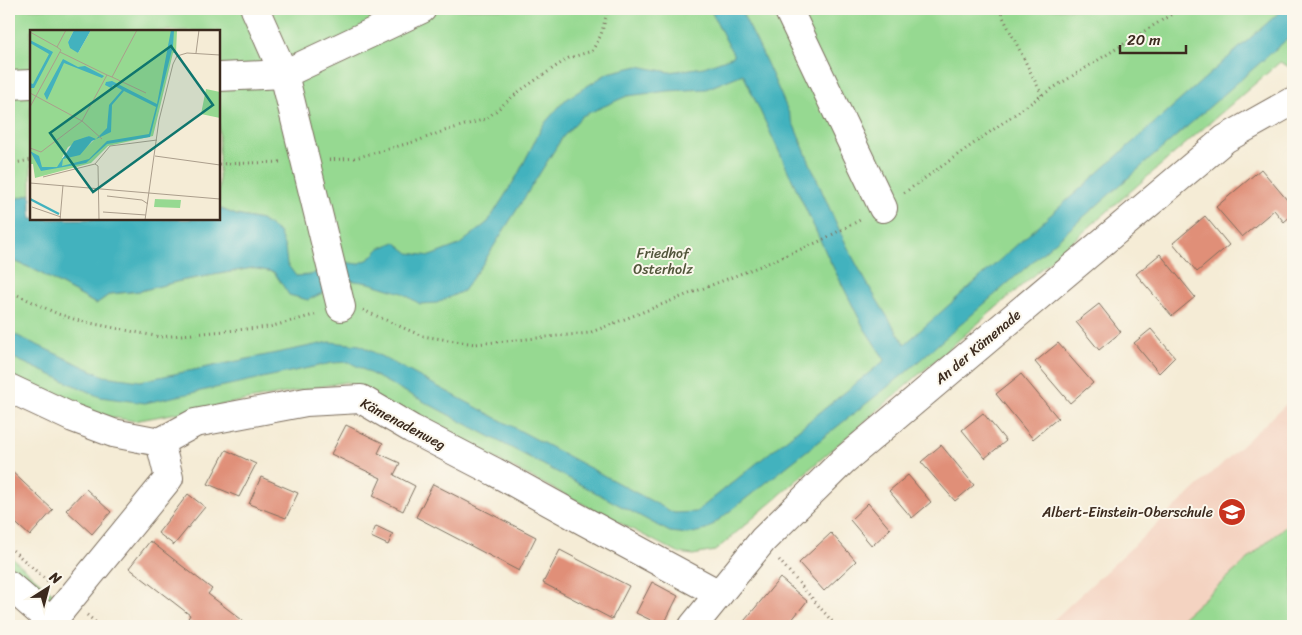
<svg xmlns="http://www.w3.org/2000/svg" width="1302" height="635" viewBox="0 0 1302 635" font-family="Sriracha,sans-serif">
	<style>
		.built { fill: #f4d3c1 }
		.green { fill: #96d991; stroke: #688258 }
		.water { fill: #43b2be; stroke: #3f6e6e }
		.building { fill: #e08f78 }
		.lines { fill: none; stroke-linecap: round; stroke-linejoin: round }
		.minor-casing { stroke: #7c6e5e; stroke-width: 30 }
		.major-casing { stroke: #7c6e5e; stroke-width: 30 }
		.path { stroke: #7c6e5e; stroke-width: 3; stroke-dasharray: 1 4; stroke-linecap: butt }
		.minor { stroke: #fff; stroke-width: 28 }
		.major { stroke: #fff; stroke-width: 28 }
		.labels { text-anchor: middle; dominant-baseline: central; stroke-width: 4; stroke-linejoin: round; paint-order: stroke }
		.park-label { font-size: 14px; fill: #52563b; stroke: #fbf7ec }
		.street-label { font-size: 14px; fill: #3b2a1e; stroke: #fbf7ec }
		.poi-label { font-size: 14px; fill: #3b2a1e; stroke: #fbf7ec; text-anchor: end }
		.inset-river { fill: none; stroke: #43b2be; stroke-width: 2.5 }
		.inset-road { fill: none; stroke: #ab9e8c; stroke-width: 1 }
		.view { fill: #0f766e; fill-opacity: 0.15; stroke: #0f766e; stroke-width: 2.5 }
		.inset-edge { fill: none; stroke: #3b2a1e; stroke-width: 2.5 }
	</style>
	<rect width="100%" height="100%" fill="#fbf7ec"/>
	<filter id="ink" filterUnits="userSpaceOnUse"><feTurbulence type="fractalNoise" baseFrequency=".02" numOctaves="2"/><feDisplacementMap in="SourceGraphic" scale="10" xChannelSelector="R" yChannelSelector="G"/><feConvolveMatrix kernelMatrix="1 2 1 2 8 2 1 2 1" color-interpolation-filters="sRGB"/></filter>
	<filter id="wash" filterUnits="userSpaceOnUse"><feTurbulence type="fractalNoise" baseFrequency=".0096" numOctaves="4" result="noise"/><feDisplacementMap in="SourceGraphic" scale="20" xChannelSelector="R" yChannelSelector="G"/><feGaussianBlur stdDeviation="1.12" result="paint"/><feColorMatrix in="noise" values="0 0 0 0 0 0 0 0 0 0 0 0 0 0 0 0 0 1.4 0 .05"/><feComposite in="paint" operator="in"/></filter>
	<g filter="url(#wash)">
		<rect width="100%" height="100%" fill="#f5ecd6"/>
		<!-- built -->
		<path class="built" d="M1293 398V626H1047Z"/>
		<!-- green -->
		<g class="green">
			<path d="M9 9H1293V69L1280 62 715 551 693 555 678 553 346 382 134 421 103 416 9 375V259L33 269 96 304 110 294 140 291 180 281 252 268 274 272 261 220 236 215 219 208V31H31V194L9 201Z"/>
			<path d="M1293 519V626H1173Z"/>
			<path d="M9 555 59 599 54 604 9 564Z"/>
		</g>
		<!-- water -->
		<path class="water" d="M710 9H740C781 85 809 168 847 246 864 280 884 312 905 344L1283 9H1293V34L904 374 706 530 688 534 670 532 349 362 332 363 145 403 100 397 9 356V332L104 376 140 381 330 342 360 345 674 513 696 512 885 360 864 328 828 257 743 74 706 89 668 91 627 96 582 116 562 138 482 265 463 291 437 303 420 304 402 293 369 283 349 280 308 300 289 295 274 272 252 268 180 281 140 291 110 294 96 304 33 269 9 259V201L31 194V219H219V208L236 215 261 220 279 232 285 248 287 264 296 276 310 275 342 262 358 264 369 259 380 248 395 242 409 253 430 256 459 245 488 222 517 176 543 125 565 100 608 73 638 66 669 72 704 67 734 56Z"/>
		<g id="blocks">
			<!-- building -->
			<g class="building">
				<path d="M1261 169 1293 207V214L1284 222 1274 210 1242 237 1216 207Z"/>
				<path d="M1205 216 1229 245 1197 272 1173 243Z"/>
				<path d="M1160 254 1195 297 1172 316 1136 274Z"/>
				<path d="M1099 304 1121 332 1099 350 1076 322Z"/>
				<path d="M1151 329 1175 357 1159 373 1134 343Z"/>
				<path d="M1058 343 1093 383 1070 403 1035 362Z"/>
				<path d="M1021 374 1058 418 1033 439 996 394Z"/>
				<path d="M983 413 1006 441 985 458 962 430Z"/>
				<path d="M346 425 383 443 378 453 400 463 394 475 415 486 403 511 373 496 381 478 331 454Z"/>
				<path d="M941 445 974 485 955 501 921 462Z"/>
				<path d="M226 450 256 464 239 497 208 484Z"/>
				<path d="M9 469 53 510 30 536 9 517Z"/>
				<path d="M908 475 931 502 912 518 889 491Z"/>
				<path d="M261 477 298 493 286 518 249 504Z"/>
				<path d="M433 484 536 537 519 571 416 517Z"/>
				<path d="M86 489 111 512 92 534 66 510Z"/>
				<path d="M188 494 205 507 174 545 158 533Z"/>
				<path d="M868 503 890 529 872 546 850 520Z"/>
				<path d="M376 526 393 534 388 545 371 537Z"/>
				<path d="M831 533 856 561 824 591 799 563Z"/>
				<path d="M150 541 212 589 208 594 250 626H195L187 620 190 615 129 568Z"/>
				<path d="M560 550 629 586 612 619 543 583Z"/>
				<path d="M780 578 807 601 787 626H740Z"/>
				<path d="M652 582 678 596 663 626 636 613Z"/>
			</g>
		</g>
	</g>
	<g filter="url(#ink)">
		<use href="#blocks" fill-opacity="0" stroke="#7c6e5e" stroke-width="1"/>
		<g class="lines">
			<!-- minor casing -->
			<g class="minor-casing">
				<g id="minor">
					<path d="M255 9 284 74 341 307"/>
					<path d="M788 9 883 208"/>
					<path d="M219 77 284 74 422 9"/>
					<path d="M9 85 31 84"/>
					<path d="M9 388 73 418 113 433 160 442 195 423 306 402 361 399 412 429 495 472 584 521 719 594"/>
					<path d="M48 626 169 478 160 442"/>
					<path d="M693 626 763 540 843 461 1225 139 1291 102 1293 103"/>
				</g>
			</g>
			<!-- major casing -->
			<g class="major-casing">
				<path id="major" d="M9 585 56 626"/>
			</g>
			<!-- path -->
			<g class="path">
				<path d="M999 9 1042 95"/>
				<path d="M329 160 355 158 417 141 444 131 486 119 521 90 555 67 569 58 592 51 601 35 608 9"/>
				<path d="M9 164 31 160"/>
				<path d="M219 164 281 162"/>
				<path d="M904 193 1042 95 1180 9"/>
				<path d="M9 291 58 314 80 321 160 337 269 327 318 314"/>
				<path d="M363 310 422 336 475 344 589 333 768 263 818 242 862 219"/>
				<path d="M9 547 52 585"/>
				<path d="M779 560 836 626"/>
				<path d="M87 615 100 626"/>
			</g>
			<!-- minor -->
			<use href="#minor" class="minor"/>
			<!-- major -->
			<use href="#major" class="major"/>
		</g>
	</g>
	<!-- icons -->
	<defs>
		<g id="school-disc" transform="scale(1.4375)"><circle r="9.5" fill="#c8321e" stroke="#fbf7ec"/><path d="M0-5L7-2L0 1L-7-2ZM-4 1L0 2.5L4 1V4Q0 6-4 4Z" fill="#fff"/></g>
	</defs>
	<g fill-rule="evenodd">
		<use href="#school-disc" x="1232" y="512"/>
	</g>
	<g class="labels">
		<!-- park labels -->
		<g class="park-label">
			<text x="663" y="253">Friedhof<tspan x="663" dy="16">Osterholz</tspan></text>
		</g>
		<!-- street labels -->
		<g class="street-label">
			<text transform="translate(978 347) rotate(-40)">An der Kämenade</text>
			<text transform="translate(403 424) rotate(28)">Kämenadenweg</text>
		</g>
		<!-- poi labels -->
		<g class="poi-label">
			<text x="1213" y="512">Albert-Einstein-Oberschule</text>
		</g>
	</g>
	<!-- overview -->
	<g transform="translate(30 30)">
		<rect width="190" height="190" fill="#f5ecd6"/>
		<path d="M0 0H44L38 12 48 23 61 0H147L146 23H143L123 106 78 116 61 133 5 148 3 134H0ZM59 106 64 110 50 123 32 128 38 117ZM176 59 190 62V88L171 84ZM125 169 151 170 150 178 124 177Z" fill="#96d991" fill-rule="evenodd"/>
		<path d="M44 0H61L48 23 40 18 38 12ZM141 0H144L143 16 120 107 77 114 56 133 11 141 0 121 9 126 12 137H27L44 111 59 106 66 109 77 98 79 75 92 60 83 55 81 58 75 55 76 52 82 51 127 74ZM94 61 126 77 119 104 77 111 59 129 32 136 33 129 50 125 62 111 81 102 82 75ZM0 10 23 22 4 58H0V53L3 54 19 24 0 13ZM33 29 48 37 55 36 74 46 72 48 34 33 17 70 14 64Z" fill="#43b2be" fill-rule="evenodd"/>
		<path class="inset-river" d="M0 169 29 184"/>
		<path class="inset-road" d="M0 2 27 17M30 22 77 45M166 23 169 0M82 47 116 63M0 63 52 91 72 109M0 77 31 20 27 17 36 0M0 118 11 122 52 91 77 45 82 47 107 0M125 126 190 135M65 134 68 136 69 190M13 147 65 134 80 116 127 110M0 153 190 169M77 166 112 170 118 174M2 177 31 187M73 182 116 185M30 190 33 155M115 190 129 90 143 34 147 26 157 23 190 25"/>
		<path class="view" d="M141 16 183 75 63 162 20 103Z"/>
		<rect width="190" height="190" class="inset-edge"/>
	</g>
	<!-- margin -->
	<rect width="1302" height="635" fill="none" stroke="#fbf7ec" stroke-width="30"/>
	<!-- north arrow -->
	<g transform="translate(48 588) rotate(36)" stroke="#fbf7ec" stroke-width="4" paint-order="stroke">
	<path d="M0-4L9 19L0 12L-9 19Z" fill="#3b2a1e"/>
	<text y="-8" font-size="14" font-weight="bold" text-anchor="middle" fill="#3b2a1e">N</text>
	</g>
	<!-- scale -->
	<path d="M1120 45v8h66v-8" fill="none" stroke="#3b2a1e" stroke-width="2.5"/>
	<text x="1127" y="45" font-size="15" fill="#3b2a1e" stroke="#fbf7ec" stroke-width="4" paint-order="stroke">20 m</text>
</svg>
